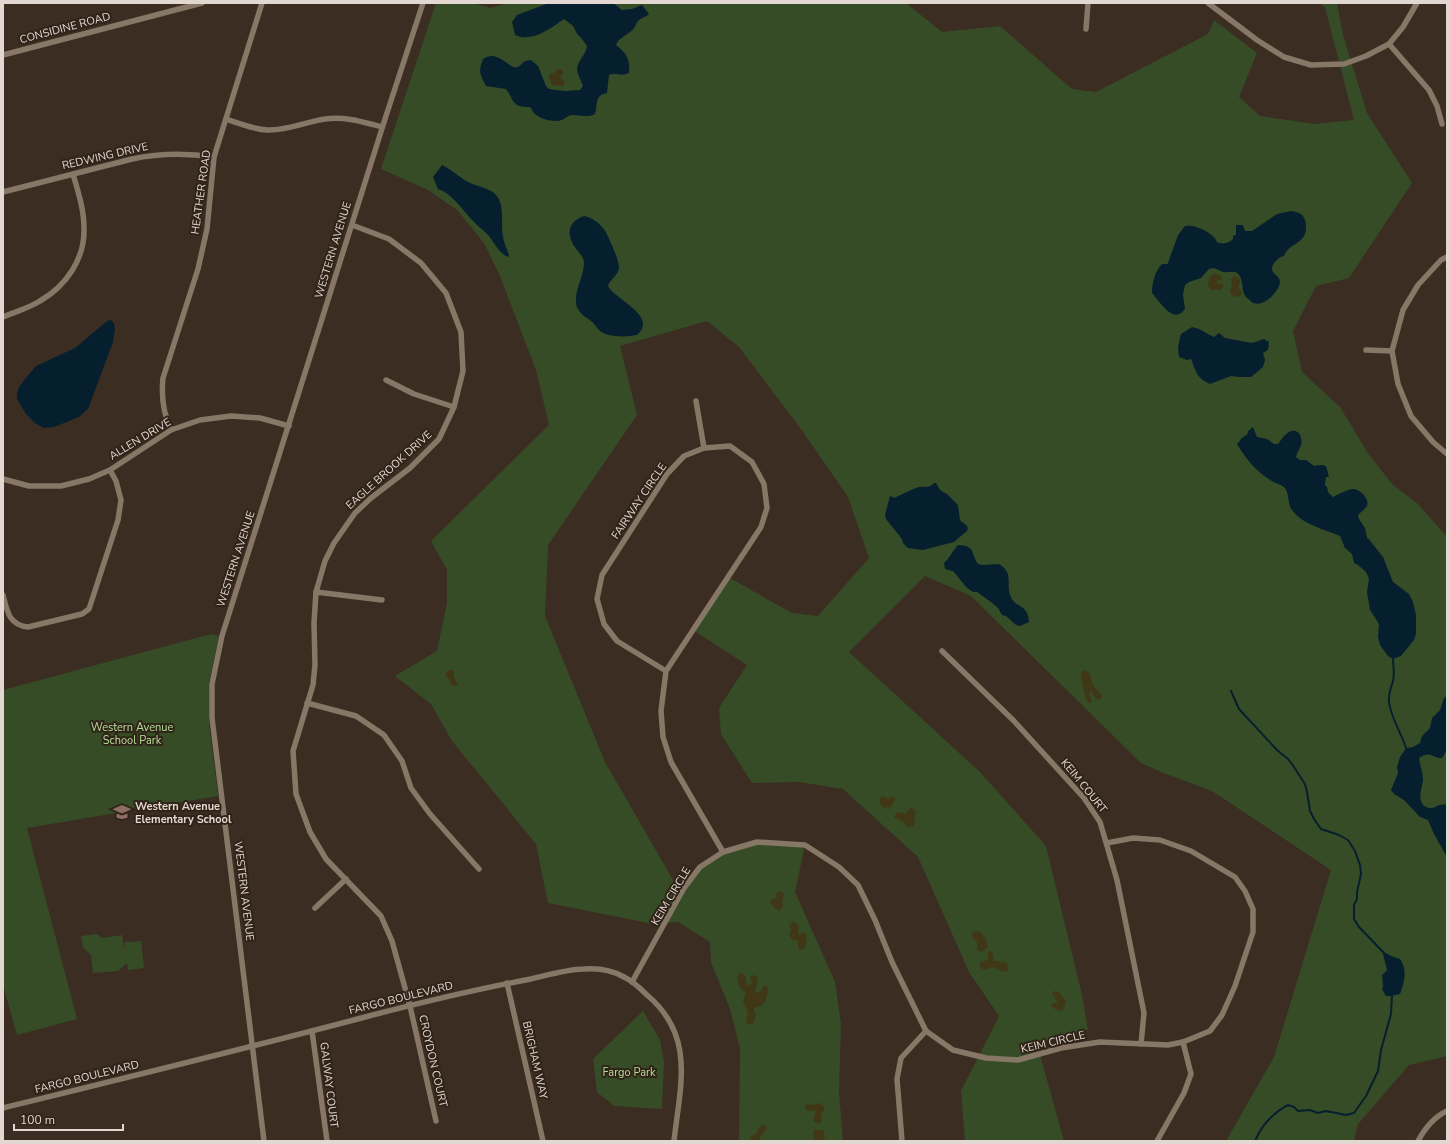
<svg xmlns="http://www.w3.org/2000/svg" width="1450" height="1144" viewBox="0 0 1450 1144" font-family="'Nunito Sans',sans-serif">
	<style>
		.green { fill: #364c26 }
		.sand { fill: #403717 }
		.water { fill: #061f2e }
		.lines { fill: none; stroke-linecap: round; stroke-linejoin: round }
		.stream { stroke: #061f2e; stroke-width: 2 }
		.minor { stroke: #877766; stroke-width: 5.5 }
		.labels { text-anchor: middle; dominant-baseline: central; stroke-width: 4; stroke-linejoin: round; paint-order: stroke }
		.street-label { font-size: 11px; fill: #e2d8d1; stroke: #302318 }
		.park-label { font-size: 11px; fill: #b6df9a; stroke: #302318 }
		.poi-label { font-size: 11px; font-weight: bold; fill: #e2d8d1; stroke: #302318; text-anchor: start }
	</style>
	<rect width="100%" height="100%" fill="#3b2d22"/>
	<!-- green -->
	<g class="green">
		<path d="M436 3H473L490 8 509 3H906L942 32 1000 26 1072 89 1096 92 1208 34 1214 20 1257 53 1239 97 1260 116 1315 124 1354 120 1325 7 1319 3H1337L1343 35 1367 113 1412 183 1349 278 1316 286 1293 331 1302 372 1340 407 1369 455 1393 485 1418 504 1447 537V1056L1409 1065 1358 1124 1354 1141H1226L1274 1057 1331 870 1212 791 1161 772 1141 763 971 596 925 576 849 652 980 772 1046 846 1082 995 1088 1030 1037 1044 1064 1141H965L961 1091 999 1016 969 972 918 857 843 789 799 782 752 783 721 734 719 708 747 665 693 630 728 577 792 613 818 616 869 558 848 497 801 429 739 347 707 321 620 346 637 415 548 545 545 616 605 762 681 894 700 867 723 852 757 842 805 845 795 892 835 982 841 1023 839 1092 843 1141H739L740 1048 730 1009 711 962 710 942 678 922 653 924 548 903 536 844 452 741 431 704 395 676 437 651 447 603V570L431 541 549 425 536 370 500 276 484 243 457 210 428 190 381 169Z"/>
		<path d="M211 634 219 636 209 682V725L218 796 27 828 77 1019 17 1035 3 985V690Z"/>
		<path d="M97 934 102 938 122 935 124 947H125V942L141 941 144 968 128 970 127 963 118 971 93 973 91 955 83 947 81 936Z"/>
		<path d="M643 1011 660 1040 664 1062 662 1109 614 1106 597 1092 593 1059Z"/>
	</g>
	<!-- sand -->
	<g class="sand">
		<path d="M558 69H561L564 72 560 77 565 83 563 86 552 85 549 77V74L554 73Z"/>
		<path d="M1215 273 1222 277V279L1217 281 1216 283 1223 284 1224 286 1221 290H1211L1208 285C1209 279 1209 276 1215 273Z"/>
		<path d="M1235 276 1239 278 1240 283 1238 287 1242 293 1240 296 1237 297 1233 296 1230 292 1232 285 1231 279Z"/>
		<path d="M451 670 454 671V677L458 684 455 686 451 685 449 679 445 675 447 671Z"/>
		<path d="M1085 670 1090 674 1092 684 1102 696 1100 700 1096 699 1091 691 1089 693 1092 702 1089 703 1086 700 1081 676V673Z"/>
		<path d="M883 796 888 799 894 797 895 798 891 807 884 808 880 804 879 799Z"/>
		<path d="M912 807 916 812C914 817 916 822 913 827 905 829 906 824 901 820 899 819 897 819 895 818L894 816 898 812 905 814 907 813 909 809Z"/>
		<path d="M780 891 784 893 782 902 783 906 781 910 778 911 770 903 771 899H777L776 894Z"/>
		<path d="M792 922H796L799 927 798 934H800L804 932C809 937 805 942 805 948L800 950 798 948V941C794 939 791 940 789 935L791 931 789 925Z"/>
		<path d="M978 931C985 935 987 940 988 947L981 952 977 950V942L972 937V934L974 932Z"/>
		<path d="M991 951 993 953 994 961 1007 963 1008 971C1002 974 998 968 992 967L985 970 982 969 980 966V962L988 960V952Z"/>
		<path d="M741 973 745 975 747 984 749 986 752 983 750 977 753 975 756 976 758 981 755 990 757 993 760 992 764 985 768 988C769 992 766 997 765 1002L761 1006 755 1007 754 1009 756 1016 753 1024H749L746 1022 748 1013 743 1001 746 993 739 987 737 977 739 974Z"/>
		<path d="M1054 991 1059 992C1061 996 1064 998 1066 1002L1063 1010 1058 1011 1051 1006 1052 1003H1058L1052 993Z"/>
		<path d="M819 1103 825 1108 821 1116 822 1122 817 1124 813 1121 816 1111 806 1110 805 1106 806 1104 813 1105Z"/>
		<path d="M761 1125H765L767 1129 760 1137 761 1141H750L751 1137 757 1133 759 1127Z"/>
		<path d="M815 1130H821L824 1131 825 1138 820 1141H815L813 1133Z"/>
	</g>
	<!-- water -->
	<g class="water">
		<path d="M549 3H613L622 10 632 9 642 5 649 14C646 17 641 18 638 21 636 24 634 30 630 32 625 36 619 38 616 45 627 54 630 59 629 73 620 77 616 72 609 75L607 93C594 95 598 106 595 114 587 118 581 115 573 115 568 115 566 118 562 120 553 123 539 119 533 112 532 110 531 108 530 107 511 107 515 101 506 89L486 86C480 74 478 72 483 59 498 48 510 71 518 67 520 66 523 62 525 61L531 60 538 66 546 86 549 89 565 91 580 90 583 86C581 81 578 75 577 70 577 61 586 55 587 46L582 39 577 34 573 26 564 19C551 28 532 43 515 35L512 22 517 15Z"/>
		<path d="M442 165C451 169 459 177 468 182 475 186 485 187 491 191 507 200 500 222 503 237 504 243 507 249 509 255L508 257C499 253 495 244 489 236 484 230 478 227 473 221 462 210 453 194 438 189L433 177Z"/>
		<path d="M1291 211C1297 212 1303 213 1305 220 1311 245 1289 241 1284 256 1279 257 1272 263 1272 269 1272 274 1280 276 1280 282 1279 292 1264 307 1253 303 1251 302 1248 298 1246 297 1240 290 1245 276 1235 272 1231 271 1227 273 1223 272 1217 270 1215 267 1209 269L1201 278 1189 282 1185 285 1183 295 1185 309C1173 326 1159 300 1152 293 1152 283 1155 271 1162 264H1167L1168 263 1178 235 1185 226C1195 224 1214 233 1217 242 1223 245 1229 243 1233 239V236L1236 235V225H1243L1245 231H1252L1277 214Z"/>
		<path d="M584 216C591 217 598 222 603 228 607 232 620 262 619 268 618 276 610 279 608 286 614 299 659 316 637 335 627 337 607 338 599 330 596 327 594 323 591 321 584 316 576 311 576 302 575 289 584 276 584 263 584 255 575 250 572 242 566 230 572 220 584 216Z"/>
		<path d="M111 320 114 323 115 328 113 342 88 409 79 417 54 427 44 428 35 423 26 414 17 399V394L19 387 25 379 36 366 75 348 107 321Z"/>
		<path d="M1192 327C1203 329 1206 334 1214 337L1219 333 1225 338 1252 343 1264 339 1269 342 1268 350 1263 353 1265 360 1263 367 1251 377H1239L1231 376 1210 384C1197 378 1196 372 1191 359L1187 360 1179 357 1178 347 1181 334Z"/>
		<path d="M1253 427 1257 437 1267 439 1274 444H1278C1281 440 1285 434 1289 432 1299 427 1303 438 1301 445 1300 449 1297 452 1296 457L1300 460H1306L1314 466C1328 463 1326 466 1329 477H1326L1325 485 1327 487 1328 492 1333 497C1336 495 1351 488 1353 489 1360 489 1370 499 1367 506 1365 509 1361 512 1358 515L1359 519 1365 528 1367 538 1369 539 1371 542 1383 557 1393 582 1409 594 1413 602 1416 615V634L1414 640 1401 656 1393 659 1388 656 1380 645 1378 637 1379 624 1370 610 1367 592 1369 579 1366 572 1358 565 1354 563 1352 554 1345 548 1340 536C1324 529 1303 525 1292 510 1287 504 1290 493 1284 487 1280 484 1274 483 1270 480 1255 470 1246 459 1237 444 1239 442 1241 439 1242 438 1245 435 1248 436 1248 431Z"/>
		<path d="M934 483H936L940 490 947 494 958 505 960 520C963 524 970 525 967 531L954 542 923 550 908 548 903 543 902 539 886 519 885 515 890 496 895 498C896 497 917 487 919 487 925 486 929 489 934 483Z"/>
		<path d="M958 545C976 546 970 552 978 564L983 565 999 564C1014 573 1006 584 1010 595 1015 609 1028 603 1029 622L1020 626 1016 625 1006 616 1002 615 998 608 991 602 977 592H973L967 588 953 571 945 569 944 563C950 558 952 551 958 545Z"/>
		<path d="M1447 696V750L1442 758C1432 758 1430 750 1419 758 1420 765 1423 773 1423 780 1422 789 1415 804 1429 808 1435 809 1439 803 1447 805V857L1434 834 1428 820 1420 817 1404 800 1394 794 1391 790 1398 773 1397 767 1400 757 1406 748 1413 747 1420 743 1422 736 1430 728 1432 718 1440 710 1444 698Z"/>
		<path d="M1386 953 1391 956 1400 959C1408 970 1404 983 1400 994L1391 996H1386L1382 989 1383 987 1382 975 1387 970 1383 954Z"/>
	</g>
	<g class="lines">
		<!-- stream -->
		<g class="stream">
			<path d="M1393 659C1393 666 1395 674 1393 681 1391 688 1388 694 1389 702 1391 718 1401 732 1406 748"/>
			<path d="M1231 691 1239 709 1277 750 1288 759 1292 764 1305 784 1307 792 1310 811 1314 819 1321 829 1339 835 1348 840 1355 851 1360 865 1361 874 1357 892V899L1354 905V919L1359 927 1385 954"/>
			<path d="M1255 1141C1262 1124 1273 1113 1288 1105L1294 1107 1298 1111 1310 1110 1318 1113 1326 1111 1346 1115 1354 1113 1366 1096 1378 1071 1381 1050 1391 1014 1392 994"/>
		</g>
		<!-- minor -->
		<g class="minor">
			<path d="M1208 3 1257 40 1284 57 1311 65 1344 64 1366 56 1389 44 1403 27 1417 3"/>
			<path d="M1086 29 1088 3"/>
			<path d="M1389 44 1429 90 1437 106 1442 124"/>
			<path d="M3 55 202 3"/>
			<path d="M226 119C240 124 253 129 267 130 287 131 305 122 325 119 345 116 363 122 382 127"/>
			<path d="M3 192 132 159C160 153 186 153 214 157"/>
			<path d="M352 225 389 239 421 263 446 293 461 332 463 371 454 407 439 439 410 468 371 498 355 513 334 543 325 561 316 592 314 623 315 665 313 685 293 751 296 794 310 832 326 859 381 916 392 941 410 1006 436 1121"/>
			<path d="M1447 257 1441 260 1418 285 1403 310 1392 351 1398 384 1411 416 1433 442 1447 454"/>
			<path d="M3 317C15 312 29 308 40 301 66 286 85 259 84 228 84 210 78 191 73 174"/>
			<path d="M1366 350 1392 351"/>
			<path d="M386 380 414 394 454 407"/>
			<path d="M696 401 704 448"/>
			<path d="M171 430C163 413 161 397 163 378L198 269 207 229 214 157 262 3"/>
			<path d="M3 479 29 486H61L89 479 110 470 171 430 200 420 231 416 260 418 289 426"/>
			<path d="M316 592 382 600"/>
			<path d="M3 595C7 611 9 625 28 627L82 614 89 609 118 520 121 500 116 481 110 470"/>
			<path d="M942 651 1014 721 1084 798 1100 822 1117 880 1144 1013 1141 1044"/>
			<path d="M666 671 617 641 604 624 597 599 602 575 667 474 684 456 704 448 730 446 752 462 764 484 767 508 761 527 666 671 661 711 663 737 671 762 723 852"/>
			<path d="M307 703 356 716 384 735 402 761 411 788 430 814 479 869"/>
			<path d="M315 908 346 879"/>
			<path d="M632 982 684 888 700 867 723 852 757 842 805 845 839 867 858 885 875 920 892 962 926 1031 953 1050 986 1058 1018 1060 1061 1048 1100 1042 1168 1045 1183 1042 1210 1031 1222 1015 1235 986 1253 932V909L1245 891 1235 877 1191 851 1160 840 1133 838 1107 843"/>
			<path d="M507 983 543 1141"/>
			<path d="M312 1031 327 1141"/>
			<path d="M3 1108C125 1078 248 1048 369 1016 423 1002 477 989 531 979 548 975 568 969 584 969 598 968 612 970 624 977 633 981 640 988 647 995 696 1036 680 1086 674 1141"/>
			<path d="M264 1141 212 718V684L222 636 385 119 423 3"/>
			<path d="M902 1141 897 1079 901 1058 926 1031"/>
			<path d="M1157 1141 1184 1093 1191 1074 1183 1042"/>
			<path d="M1418 1141C1425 1128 1434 1117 1447 1111"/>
		</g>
	</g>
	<!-- icons -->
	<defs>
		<g id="school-bare" transform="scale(1.38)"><path d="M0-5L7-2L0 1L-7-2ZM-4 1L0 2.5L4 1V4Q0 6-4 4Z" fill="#8d6e63" stroke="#302318" stroke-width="2.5" paint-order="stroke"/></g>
	</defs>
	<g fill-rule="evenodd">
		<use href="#school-bare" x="122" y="812"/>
	</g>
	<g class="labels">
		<!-- street labels -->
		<g class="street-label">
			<text transform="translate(65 28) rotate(-15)">CONSIDINE ROAD</text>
			<text transform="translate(105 156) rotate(-13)">REDWING DRIVE</text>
			<text transform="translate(201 192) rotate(-82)">HEATHER ROAD</text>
			<text transform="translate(333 250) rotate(-73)">WESTERN AVENUE</text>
			<text transform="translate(140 439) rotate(-31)">ALLEN DRIVE</text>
			<text transform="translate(389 470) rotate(-42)">EAGLE BROOK DRIVE</text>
			<text transform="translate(639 501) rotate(-56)">FAIRWAY CIRCLE</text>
			<text transform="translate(236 559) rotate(-72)">WESTERN AVENUE</text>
			<text transform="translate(1084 786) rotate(51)">KEIM COURT</text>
			<text transform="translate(244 891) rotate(83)">WESTERN AVENUE</text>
			<text transform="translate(671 896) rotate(-59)">KEIM CIRCLE</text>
			<text transform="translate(401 998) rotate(-14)">FARGO BOULEVARD</text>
			<text transform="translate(1053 1042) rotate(-13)">KEIM CIRCLE</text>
			<text transform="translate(535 1060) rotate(77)">BRIGHAM WAY</text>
			<text transform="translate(433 1061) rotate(77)">CROYDON COURT</text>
			<text transform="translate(87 1077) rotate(-14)">FARGO BOULEVARD</text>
			<text transform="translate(329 1085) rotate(83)">GALWAY COURT</text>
		</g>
		<!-- park labels -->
		<g class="park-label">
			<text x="132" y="727">Western Avenue<tspan x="132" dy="13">School Park</tspan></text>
			<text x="629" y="1072">Fargo Park</text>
		</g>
		<!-- poi labels -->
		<g class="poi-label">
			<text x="135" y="806">Western Avenue<tspan x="135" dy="13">Elementary School</tspan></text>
		</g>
	</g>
	<!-- border -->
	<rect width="1450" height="1144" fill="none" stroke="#e2d8d1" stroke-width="8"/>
	<!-- scale -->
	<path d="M14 1124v6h109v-6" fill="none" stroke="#e2d8d1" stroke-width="2"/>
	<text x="20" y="1124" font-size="12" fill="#e2d8d1" stroke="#302318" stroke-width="3" paint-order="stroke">100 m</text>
</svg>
